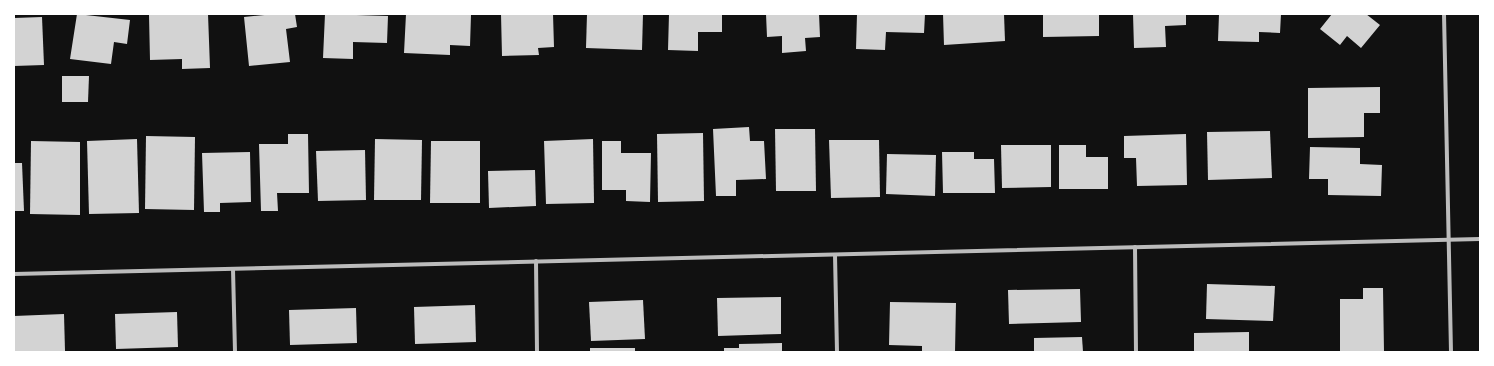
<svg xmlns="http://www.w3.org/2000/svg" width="1494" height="366" viewBox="0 0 1494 366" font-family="'IBM Plex Sans',sans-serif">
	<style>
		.building { fill: #d3d3d3 }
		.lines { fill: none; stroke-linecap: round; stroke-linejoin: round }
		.minor { stroke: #bcbcbc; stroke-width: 4 }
	</style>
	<rect width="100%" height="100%" fill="#111"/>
	<!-- building -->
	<g class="building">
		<path d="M77 14 130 20 127 44 114 42 111 64 70 59Z"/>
		<path d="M197 14H208L210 68 182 69V59L150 60 149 15Z"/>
		<path d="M275 14H295L297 27 286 29 290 62 249 66 244 17Z"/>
		<path d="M325 14 388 16 387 43 353 42V59L323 58Z"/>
		<path d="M406 14 471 15 470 46 450 45V55L404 53Z"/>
		<path d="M501 14H553L554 47 538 48 539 55 502 56Z"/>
		<path d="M587 14H643L642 50 586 48Z"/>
		<path d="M669 14H722V32H698V51L668 50Z"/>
		<path d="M766 14H819L820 37 805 38 806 51 782 53V36L767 37Z"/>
		<path d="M857 14H925L924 33 886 32 885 50 856 49Z"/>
		<path d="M943 14H1004L1005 41 944 45Z"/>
		<path d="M1043 14H1099V36L1043 37Z"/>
		<path d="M1133 14H1186V25L1165 26 1166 47 1134 48Z"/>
		<path d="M1219 14H1281L1280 33 1259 32V42L1218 41Z"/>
		<path d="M1332 14H1366L1380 25 1361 48 1347 36 1340 45 1320 29Z"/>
		<path d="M42 17 44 65 14 66V18Z"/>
		<path d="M62 76H89L88 102H62Z"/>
		<path d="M1380 87V113H1364V137L1308 138V88Z"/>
		<path d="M749 127 750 141H764L766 179 736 180V196H716L713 129Z"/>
		<path d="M775 129H815L816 191H776Z"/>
		<path d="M1270 131 1272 178 1208 180 1207 132Z"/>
		<path d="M703 133 704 201 658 202 657 134Z"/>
		<path d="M288 134H308L309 193H277L278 211H261L259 144H288Z"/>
		<path d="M1186 134 1187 185 1137 186 1136 158H1124V136Z"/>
		<path d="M146 136 195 137 194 210 145 209Z"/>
		<path d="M137 139 139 213 89 214 87 141Z"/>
		<path d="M375 139 422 140 421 200H374Z"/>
		<path d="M593 139 594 203 546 204 544 141Z"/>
		<path d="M829 140H879L880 197 831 198Z"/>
		<path d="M31 141 80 142V215L30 214Z"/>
		<path d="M431 141H480V203H430Z"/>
		<path d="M602 141H621V153H651L650 202 626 201V190H602Z"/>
		<path d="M1001 145H1051V187L1002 188Z"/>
		<path d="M1059 145H1086V157H1108V189H1059Z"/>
		<path d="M1310 147 1360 148V164L1382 165 1381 196 1328 195V179H1309Z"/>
		<path d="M365 150 366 200 318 201 316 151Z"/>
		<path d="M250 152 251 202 220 203V212H204L202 153Z"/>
		<path d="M942 152H974V159H994L995 193H943Z"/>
		<path d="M887 154 936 155 935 196 886 194Z"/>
		<path d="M14 163H22L24 211H14Z"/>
		<path d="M535 170 536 206 489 208 488 171Z"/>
		<path d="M1207 284 1275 286 1273 321 1206 319Z"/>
		<path d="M1363 288H1383L1384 352H1340V299H1363Z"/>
		<path d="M1080 289 1081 322 1009 324 1008 290Z"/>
		<path d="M781 297V334L718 336 717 298Z"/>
		<path d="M643 300 645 339 591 341 589 302Z"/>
		<path d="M890 302 956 303 955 352H922V346L889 345Z"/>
		<path d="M475 305 476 342 415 344 414 307Z"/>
		<path d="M356 308 357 343 290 345 289 310Z"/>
		<path d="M177 312 178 347 116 349 115 314Z"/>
		<path d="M64 314 65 351 14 352V316Z"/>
		<path d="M1249 332V352H1194V333Z"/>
		<path d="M1082 337 1083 352H1034V338Z"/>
		<path d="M782 343V352H724V348H739V344Z"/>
		<rect x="590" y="348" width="45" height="4"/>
	</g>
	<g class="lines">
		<!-- minor -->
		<g class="minor">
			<path d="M1444 14 1451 352"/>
			<path d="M1135 247 1136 352"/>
			<path d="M835 255 837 352"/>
			<path d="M536 261 537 352"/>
			<path d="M233 269 235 352"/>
			<path d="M14 274 1480 239"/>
		</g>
	</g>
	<!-- border -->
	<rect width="1494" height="366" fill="none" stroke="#ffffff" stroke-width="30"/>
</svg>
